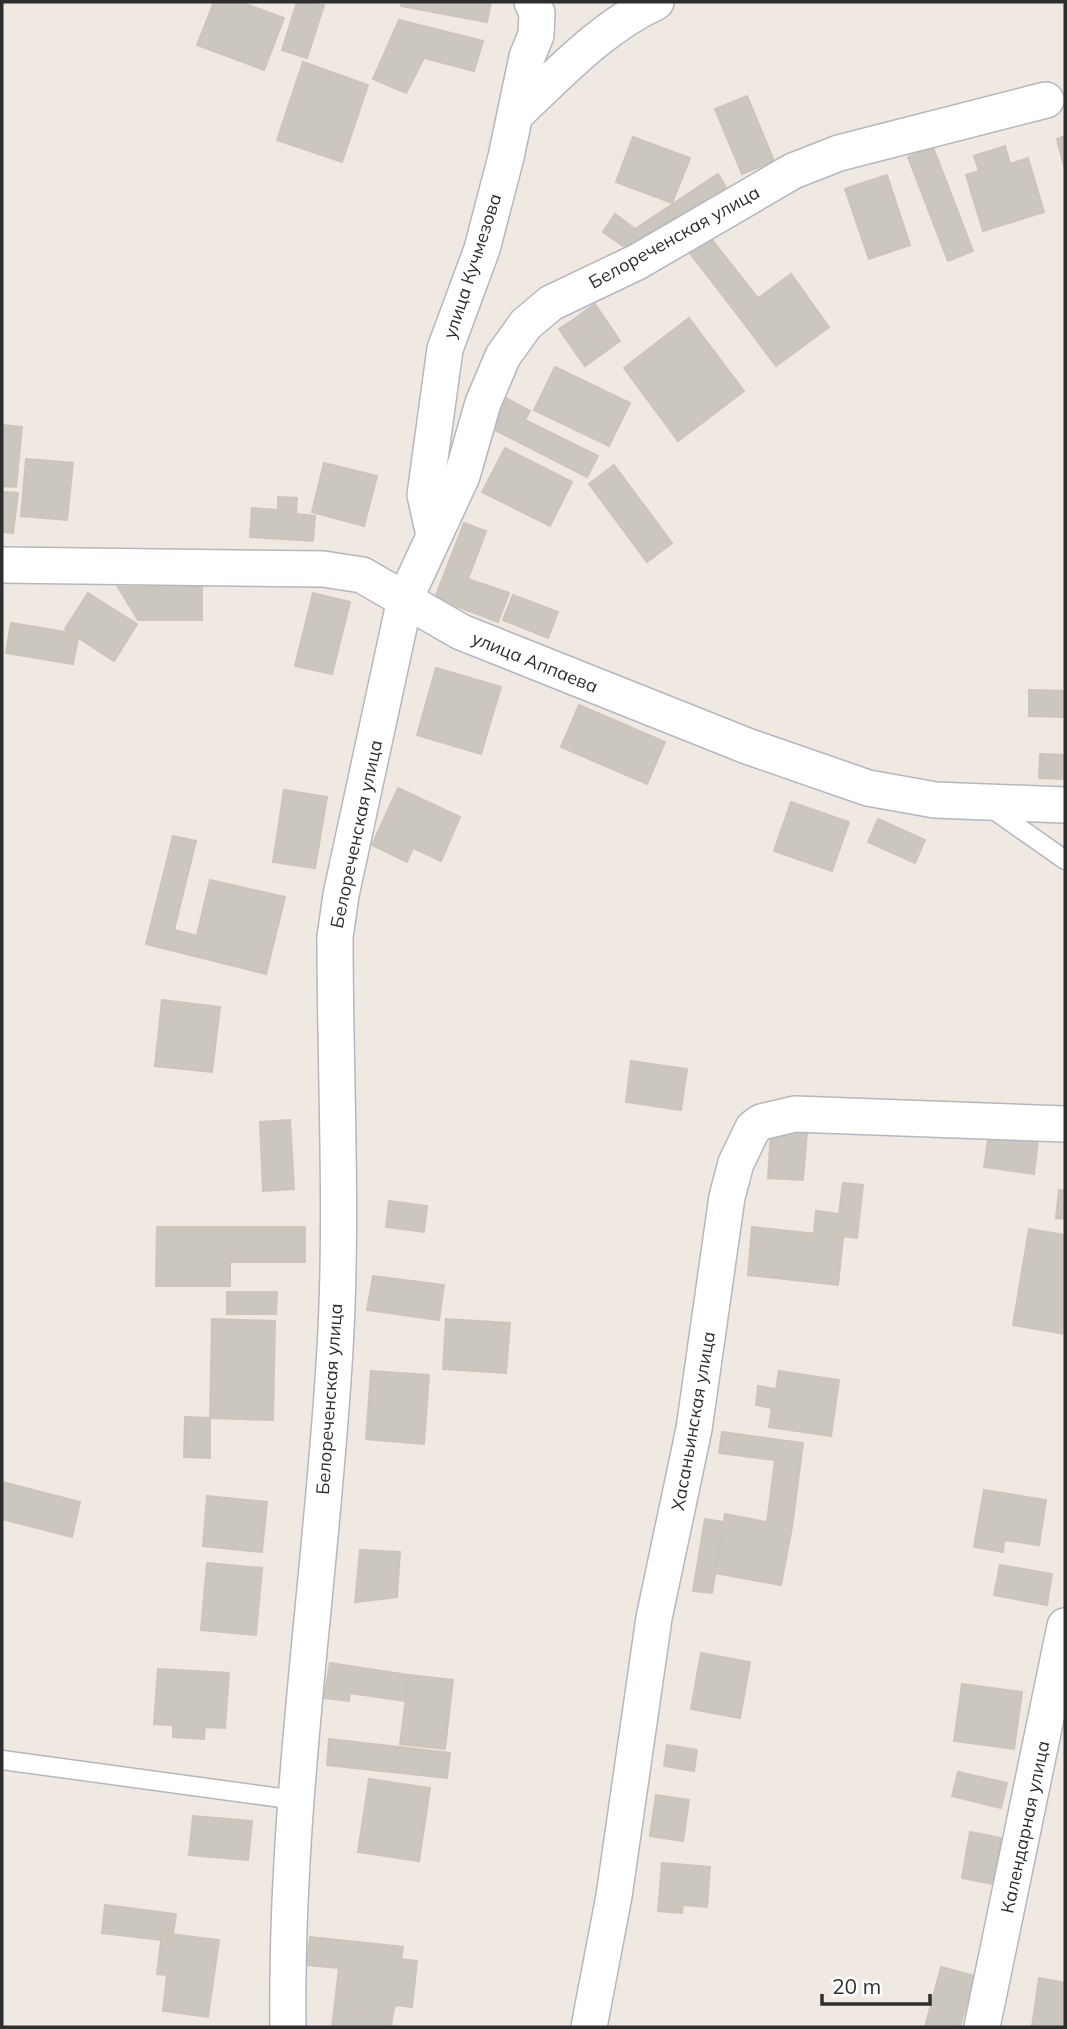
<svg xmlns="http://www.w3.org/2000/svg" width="1067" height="2029" viewBox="0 0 1067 2029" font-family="Mulish,sans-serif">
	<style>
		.building { fill: #cbc7bf; stroke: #cbc5ba; stroke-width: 2 }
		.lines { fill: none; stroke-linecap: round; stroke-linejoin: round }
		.service-casing { stroke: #b4b7c1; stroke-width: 21 }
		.minor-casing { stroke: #b4b7c1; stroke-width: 38 }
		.service { stroke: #fff; stroke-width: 18 }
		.minor { stroke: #fff; stroke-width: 35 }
		.labels { text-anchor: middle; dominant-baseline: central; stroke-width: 6; stroke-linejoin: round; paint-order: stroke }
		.street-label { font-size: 18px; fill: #2e2e2e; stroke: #fff }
	</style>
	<rect width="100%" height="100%" fill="#efe9e1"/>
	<!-- building -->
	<g class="building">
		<path d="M214 2H240L284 18 264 70 197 45Z"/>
		<path d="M297 2 324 5 307 58 282 50Z"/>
		<path d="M402 2H491L487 22 401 6Z"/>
		<path d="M399 20 483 41 474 71 424 58 406 93 373 79Z"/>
		<path d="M303 62 368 85 342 162 277 140Z"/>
		<path d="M747 96 774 161 742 174 715 109Z"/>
		<path d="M1065 136V170L1057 139Z"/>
		<path d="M633 137 690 158 672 203 616 182Z"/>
		<path d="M1005 146 1010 164 1028 158 1044 212 983 231 966 175 979 171 974 156Z"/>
		<path d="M933 147 973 251 948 261 908 157Z"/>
		<path d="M718 174 729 192 632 252 603 232 615 214 635 229Z"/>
		<path d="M887 175 910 245 869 259 845 189Z"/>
		<path d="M709 236 758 298 737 314 689 252Z"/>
		<path d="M791 274 829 327 776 366 737 314Z"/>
		<path d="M595 304 620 341 603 353 577 317Z"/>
		<path d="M577 317 603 353 585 366 559 329Z"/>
		<path d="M689 318 744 391 678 441 624 368Z"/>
		<path d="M555 367 630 403 609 446 534 410Z"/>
		<path d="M502 396 530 411 525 420 598 456 587 477 487 426Z"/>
		<path d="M2 425 22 427 16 487 2 486Z"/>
		<path d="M505 448 572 482 550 526 482 492Z"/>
		<path d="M26 459 73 463 67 520 21 516Z"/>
		<path d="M324 463 377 476 364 526 312 512Z"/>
		<path d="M614 465 672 543 647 562 589 484Z"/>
		<path d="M2 492 18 493 13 533 2 532Z"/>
		<path d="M278 497 297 498 296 514 315 516 313 541 250 537 252 508 278 510Z"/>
		<path d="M464 523 486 531 468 579 509 593 498 622 435 598Z"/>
		<path d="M118 587H202V620H138Z"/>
		<path d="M88 593 137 624 114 661 65 629Z"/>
		<path d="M313 593 350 602 332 674 295 666Z"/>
		<path d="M513 595 558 612 548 638 503 620Z"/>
		<path d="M11 623 71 633 78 638 73 664 6 653Z"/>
		<path d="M436 668 501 687 481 754 417 735Z"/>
		<path d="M1029 690 1065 691V717L1029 716Z"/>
		<path d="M579 705 665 742 647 784 561 747Z"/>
		<path d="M1040 754 1065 755V779L1039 778Z"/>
		<path d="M398 788 460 817 441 861 413 848 407 862 372 845Z"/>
		<path d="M284 790 327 797 315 868 273 862Z"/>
		<path d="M791 802 849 822 832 871 774 851Z"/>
		<path d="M878 819 925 840 915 863 868 842Z"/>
		<path d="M173 836 196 841 174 930 271 954 266 974 146 944Z"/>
		<path d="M210 880 285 897 271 954 197 935Z"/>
		<path d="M162 1000 220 1007 212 1072 155 1066Z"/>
		<path d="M631 1061 687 1069 681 1110 626 1102Z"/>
		<path d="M290 1120 294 1189 263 1191 260 1122Z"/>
		<path d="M771 1130 807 1132 803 1180 768 1178Z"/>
		<path d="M989 1134 1038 1140 1034 1174 984 1167Z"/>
		<path d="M843 1183 863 1185 857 1238 814 1233 816 1211 839 1214Z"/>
		<path d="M1059 1190 1065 1191V1219L1056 1218Z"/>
		<path d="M389 1201 427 1206 424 1232 386 1227Z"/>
		<path d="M157 1227H230V1286H156Z"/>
		<rect x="230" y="1227" width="75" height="35"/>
		<path d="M752 1227 843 1237 838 1285 748 1275Z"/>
		<path d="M1029 1229 1065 1235V1334L1013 1325Z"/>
		<path d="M373 1276 444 1285 439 1320 367 1310Z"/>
		<path d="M227 1292H277L276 1314H227Z"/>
		<path d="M212 1319 275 1321 273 1420 210 1418Z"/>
		<path d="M446 1319 510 1323 506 1373 443 1369Z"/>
		<path d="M371 1371 429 1375 424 1444 366 1439Z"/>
		<path d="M779 1371 839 1380 831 1436 769 1427 772 1408 756 1405 758 1386 776 1389Z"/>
		<path d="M185 1417 210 1418V1458L184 1457Z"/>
		<path d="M722 1432 803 1443 792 1527 767 1523 775 1460 719 1453Z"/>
		<path d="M2 1482 80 1502 72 1537 2 1519Z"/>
		<path d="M984 1490 1046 1500 1039 1545 1004 1540 1003 1552 974 1547Z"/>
		<path d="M207 1496 267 1502 262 1552 203 1546Z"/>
		<path d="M725 1514 792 1527 781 1585 714 1573Z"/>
		<path d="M705 1519 724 1522 712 1593 693 1591Z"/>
		<path d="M360 1550 400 1552 397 1597 355 1602Z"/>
		<path d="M207 1563 262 1568 256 1635 201 1630Z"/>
		<path d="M1000 1565 1052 1574 1047 1605 994 1595Z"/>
		<path d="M701 1653 750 1662 740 1718 691 1709Z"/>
		<path d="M330 1663 409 1675 405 1701 350 1693 349 1701 324 1698Z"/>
		<path d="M158 1669 229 1673 225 1728 205 1727 204 1739 173 1737V1725L154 1724Z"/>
		<path d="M409 1675 453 1680 445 1749 400 1744Z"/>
		<path d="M962 1684 1022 1692 1014 1749 954 1741Z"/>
		<path d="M329 1739 450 1753 447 1778 327 1765Z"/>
		<path d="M667 1745 697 1750 694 1771 664 1766Z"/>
		<path d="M958 1772 1007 1783 1001 1808 952 1796Z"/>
		<path d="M369 1779 430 1788 419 1861 358 1852Z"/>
		<path d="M656 1795 689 1800 683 1841 650 1836Z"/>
		<path d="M193 1816 252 1821 248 1860 189 1855Z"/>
		<path d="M970 1832 1001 1838 993 1884 962 1878Z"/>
		<path d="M662 1863 710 1867 707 1907 683 1905 682 1913 658 1911Z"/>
		<path d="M105 1905 176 1914 173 1934 162 1933 161 1940 102 1933Z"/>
		<path d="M162 1933 219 1940 208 2017 163 2011 167 1975 157 1974Z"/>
		<path d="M310 1937 403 1947 401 1959 417 1961 412 2007 395 2005 392 2018 334 2011 339 1968 307 1965Z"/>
		<path d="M941 1967 974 1976 960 2027H925Z"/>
		<path d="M1039 1978 1065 1983V2027H1032Z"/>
		<path d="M334 2011 392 2018 391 2027H332Z"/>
	</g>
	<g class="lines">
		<!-- service casing -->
		<g class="service-casing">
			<g id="service">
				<path d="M991 808 1065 860"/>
				<path d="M2 1760 296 1800"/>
			</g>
		</g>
		<!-- minor casing -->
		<g class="minor-casing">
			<g id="minor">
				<path d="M516 114C560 73 602 27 656 2"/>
				<path d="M434 535 425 495 445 349 482 249 506 157 527 57 536 35 537 13 532 2"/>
				<path d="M2 565 323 569 362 575 461 632 747 746 868 788 935 800 1065 805"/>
				<path d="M288 2027C285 1800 322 1575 335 1349 343 1212 335 1075 335 937L341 895 405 599 462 476 483 403 503 356 526 324 551 303 637 262 793 171 839 153 1046 100"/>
				<path d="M589 2027 614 1896 654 1618 694 1429 727 1197 736 1163 753 1128 761 1122 795 1114 1065 1124"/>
				<path d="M982 2027 1065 1626"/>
			</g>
		</g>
		<!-- service -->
		<use href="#service" class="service"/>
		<!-- minor -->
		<use href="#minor" class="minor"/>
	</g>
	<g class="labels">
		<!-- street labels -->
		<g class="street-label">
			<text transform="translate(674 237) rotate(-29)">Белореченская улица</text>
			<text transform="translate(472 266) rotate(-72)">улица Кучмезова</text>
			<text transform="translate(535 662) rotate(22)">улица Аппаева</text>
			<text transform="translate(356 834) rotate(-78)">Белореченская улица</text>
			<text transform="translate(329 1399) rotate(-86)">Белореченская улица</text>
			<text transform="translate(693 1421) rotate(-80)">Хасаньинская улица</text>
			<text transform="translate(1025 1827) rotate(-78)">Календарная улица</text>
		</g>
	</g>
	<!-- border -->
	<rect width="1067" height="2029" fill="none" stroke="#2e2e2e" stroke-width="7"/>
	<!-- scale -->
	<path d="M822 1994v10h108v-10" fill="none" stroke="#2e2e2e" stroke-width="3.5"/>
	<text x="832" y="1994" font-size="21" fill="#2e2e2e" stroke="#ffffff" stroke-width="5" paint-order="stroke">20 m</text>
</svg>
